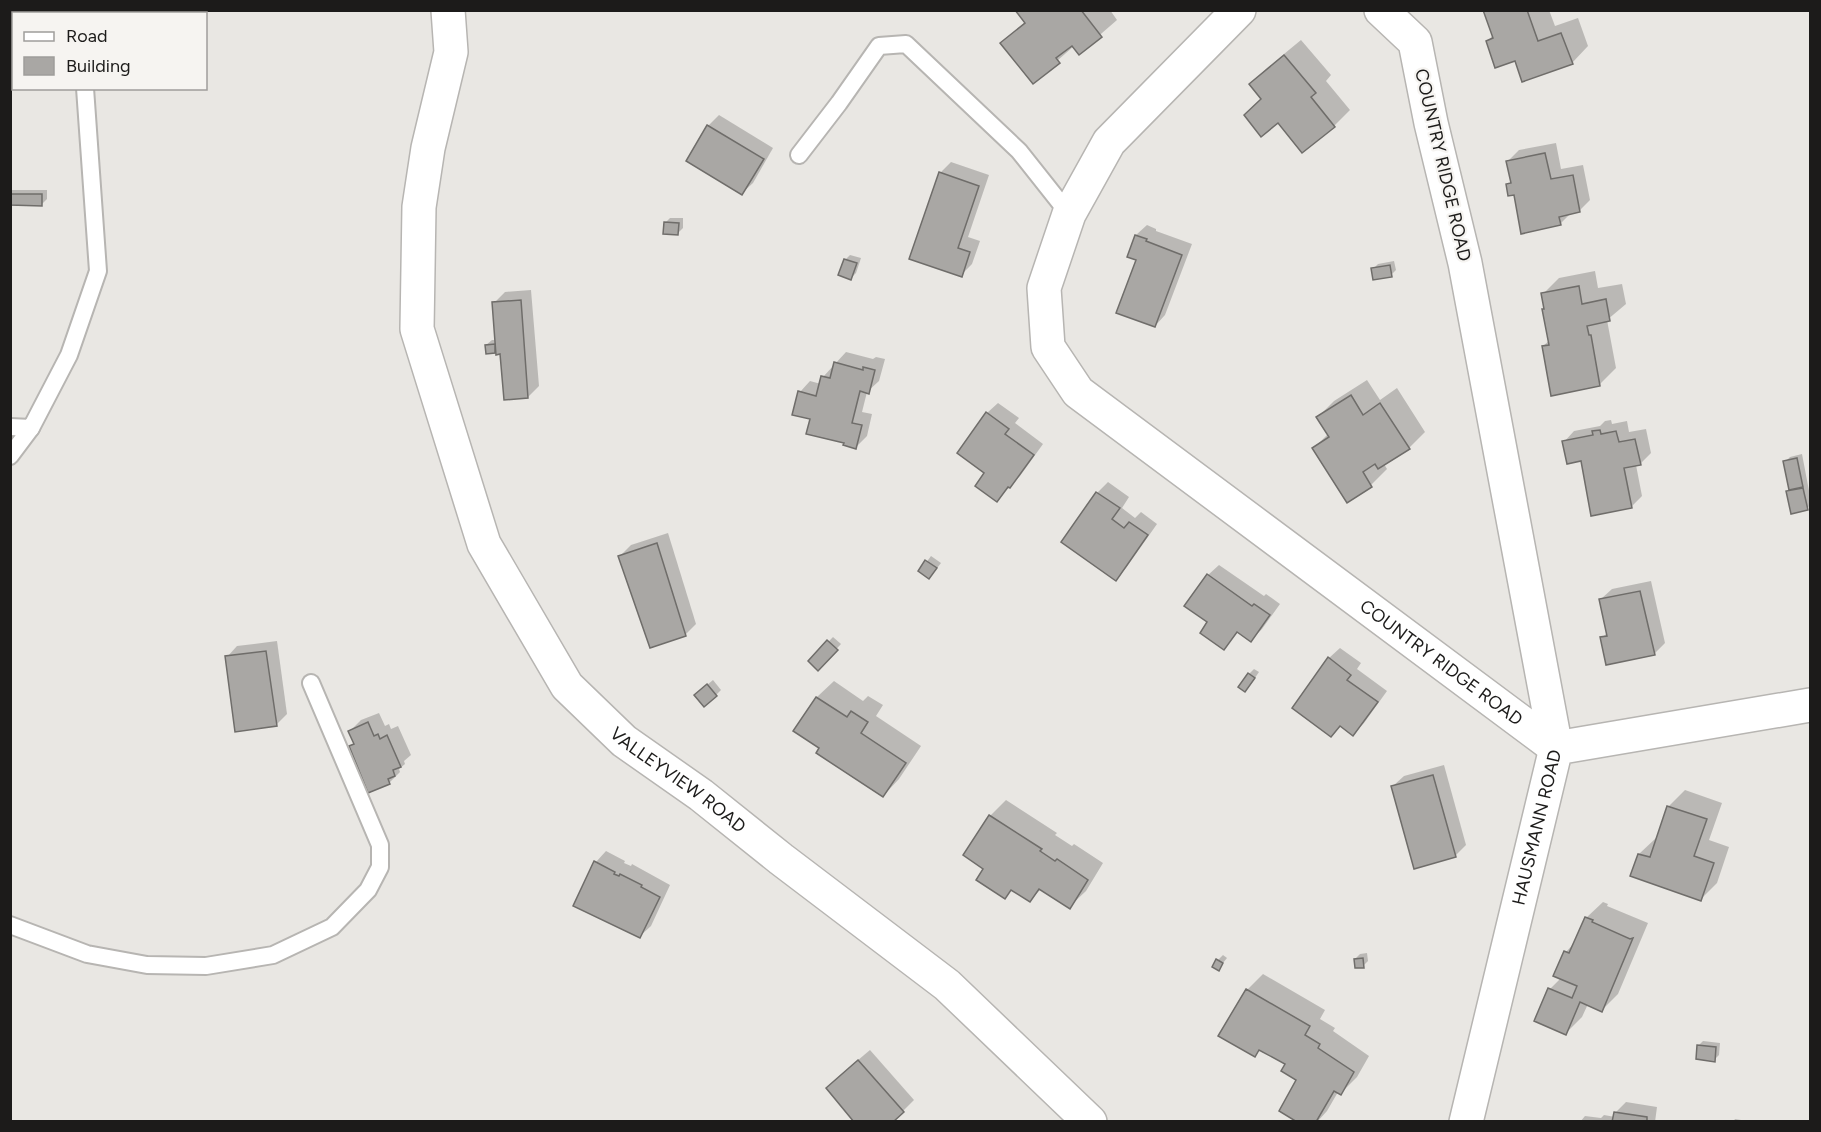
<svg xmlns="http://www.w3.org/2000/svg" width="1821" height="1132" viewBox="0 0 1821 1132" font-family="Figtree,sans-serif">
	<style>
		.shadow { fill: #0003 }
		.building { fill: #a9a7a4; stroke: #6f6d6a; stroke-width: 1.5 }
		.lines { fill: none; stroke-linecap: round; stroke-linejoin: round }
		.lane-casing { stroke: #b7b5b2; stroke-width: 20 }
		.street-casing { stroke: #b7b5b2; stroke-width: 36 }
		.lane { stroke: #fff; stroke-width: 16 }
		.street { stroke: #fff; stroke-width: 33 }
		.labels { text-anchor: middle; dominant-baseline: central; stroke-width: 4.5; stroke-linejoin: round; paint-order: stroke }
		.street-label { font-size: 18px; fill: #1c1b1a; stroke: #f6f4f1 }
	</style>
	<rect width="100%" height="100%" fill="#e9e7e3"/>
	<!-- shadow -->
	<g class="shadow">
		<path d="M1017 10H1110L1117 20 1079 53 1074 46 1033 82 1002 43 1026 21Z"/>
		<path d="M1484 10H1549L1555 26 1578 18 1588 46 1572 63 1515 59 1488 41 1493 35Z"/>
		<path d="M1301 40 1331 75 1326 81 1350 110 1334 126 1251 84 1267 68Z"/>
		<path d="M719 115 773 148 753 183 742 193 708 126Z"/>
		<path d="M1556 143 1561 169 1583 165 1590 200 1579 211 1571 213 1560 224 1515 193 1508 185 1512 181 1508 161 1519 150Z"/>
		<path d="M951 162 989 175 968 237 980 241 972 264 961 275 940 173Z"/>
		<path d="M10 190H47V199L42 204H10Z"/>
		<path d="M670 218H683V228L678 233 665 223Z"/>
		<path d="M1147 225 1156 229V231L1192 244 1165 315 1155 326 1138 260 1136 235Z"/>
		<path d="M850 255 861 258 856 273 851 278 845 260Z"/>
		<path d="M1394 261 1396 270 1391 275 1373 269 1378 264Z"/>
		<path d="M1595 271 1598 288 1622 284 1626 304 1607 320 1616 368 1600 384 1552 394 1543 346 1550 340 1543 294 1559 278Z"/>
		<path d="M531 290 539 386 528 397 501 353 497 349 495 352 486 345 492 340H497L494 303 505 292Z"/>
		<path d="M846 352 873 359 876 357 885 359 879 381 867 392 862 412 872 414 867 436 856 447 812 418 800 392 810 381 821 384 823 377Z"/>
		<path d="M1367 380 1380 400 1397 388 1425 432 1409 448 1384 464 1387 469 1371 485 1348 501 1314 448 1329 433 1318 417 1334 401Z"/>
		<path d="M998 403 1019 418 1015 423 1043 444 1020 476 997 500 987 472V413Z"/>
		<path d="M1611 420 1612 424 1627 421 1629 432 1646 429 1651 453 1640 464 1636 465 1642 496 1631 507 1564 442 1574 431 1600 426 1605 421Z"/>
		<path d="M1802 454 1810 496V505L1807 509 1788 492 1791 489 1785 462 1790 457Z"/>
		<path d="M1108 482 1129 497 1122 508 1135 518 1141 512 1157 524 1126 568 1116 579 1097 493Z"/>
		<path d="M668 533 696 624 685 635 620 556 631 545Z"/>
		<path d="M931 556 941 563 934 572 920 571Z"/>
		<path d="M1219 565 1264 596 1266 594 1280 604 1262 629 1251 640 1239 631 1224 648 1209 622 1208 575Z"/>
		<path d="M1651 581 1665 643 1654 654 1602 638 1608 632 1601 599 1612 589Z"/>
		<path d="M833 637 841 644 818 669 810 661Z"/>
		<path d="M277 641 287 714 276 725 227 657 237 646Z"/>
		<path d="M1340 648 1361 663 1357 669 1387 691 1364 723 1353 734 1341 725 1331 735 1329 658Z"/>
		<path d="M1254 669 1259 672 1250 685 1249 674Z"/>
		<path d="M713 680 721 690 716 695 701 690Z"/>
		<path d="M834 681 863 701 868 696 883 705 876 716 921 746 899 779 883 796 821 748 795 730 817 697Z"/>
		<path d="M379 713 385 726 389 724 391 729 398 726 411 755 404 761 405 764 399 769 400 772 389 783 351 746 355 743 350 731 361 720Z"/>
		<path d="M1444 765 1466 845 1455 856 1393 786 1404 776Z"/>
		<path d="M1685 790 1722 803 1709 840 1729 847 1717 883 1701 899 1639 854 1656 838 1658 839 1669 806Z"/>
		<path d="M1006 800 1057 833 1055 835 1072 846 1074 844 1103 863 1086 891 1069 907 1041 889 1030 900 1012 889 1005 897 985 868 990 816Z"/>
		<path d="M606 851 625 861 624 863 631 866 632 864 670 885 651 926 640 936 596 862Z"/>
		<path d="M1603 902 1608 904 1607 906 1648 923 1618 994 1602 1010 1588 1004 1582 1017 1566 1033 1550 989 1561 978 1555 976 1566 952 1576 941 1586 918Z"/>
		<path d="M1367 953 1368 961 1363 966 1355 959 1360 954Z"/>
		<path d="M1223 955 1227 958 1218 969V960Z"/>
		<path d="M1263 974 1325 1010 1320 1019 1335 1028 1333 1031 1369 1056 1357 1077 1341 1093 1338 1092 1327 1111 1317 1122H1300L1298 1080 1287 1064 1261 1049 1255 1055 1247 990Z"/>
		<path d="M1703 1041 1720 1043 1719 1055 1714 1060 1698 1046Z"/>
		<path d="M870 1050 914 1100 903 1111 838 1077Z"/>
		<path d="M1626 1102 1657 1107 1655 1122H1580L1585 1116 1601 1118 1604 1115 1615 1117V1113Z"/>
		<path d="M1735 1119 1754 1122H1733Z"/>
	</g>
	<!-- building -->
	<g class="building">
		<path d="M1015 10H1081L1102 37 1079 55 1072 46 1056 58 1060 63 1033 84 1000 43 1025 23Z"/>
		<path d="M1483 10H1527L1538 41 1561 33 1573 64 1522 82 1515 61 1495 68 1486 41 1493 38Z"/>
		<path d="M1284 55 1316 93 1311 97 1335 127 1302 153 1278 123 1261 137 1244 115 1261 99 1249 84Z"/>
		<path d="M707 125 764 159 742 195 686 161Z"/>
		<path d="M1545 153 1551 179 1573 175 1580 212 1559 217 1561 225 1521 234 1514 195 1508 196 1506 184 1511 183 1506 161Z"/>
		<path d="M939 172 979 186 958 248 970 252 962 277 909 259Z"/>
		<path d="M10 194H42V206L10 205Z"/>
		<path d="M664 222 679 223 678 235 663 234Z"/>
		<path d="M1135 235 1147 239 1146 241 1182 255 1155 327 1116 313 1136 260 1127 257Z"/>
		<path d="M844 259 857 263 851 280 838 275Z"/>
		<path d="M1390 265 1392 277 1373 280 1371 268Z"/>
		<path d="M1579 286 1582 304 1606 299 1610 321 1587 326 1589 335H1591L1600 386 1551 396 1542 346 1549 345 1542 309H1544L1541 293Z"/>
		<path d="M521 300 528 398 504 400 500 354 496 355 492 302Z"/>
		<path d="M495 344V353L486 354 485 345Z"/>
		<path d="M834 362 863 370V367L875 370 869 394 860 391 852 423 862 425 856 449 843 445 844 443 806 434 810 419 792 415 798 391 816 396 821 376 830 378Z"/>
		<path d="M1351 395 1363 415 1380 403 1410 449 1378 469 1375 464 1363 472 1372 487 1347 503 1312 448 1329 437 1316 417Z"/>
		<path d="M986 412 1009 429 1005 434 1034 455 1010 488 1008 487 997 502 975 486 984 473 957 453Z"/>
		<path d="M1600 430 1601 434 1616 431 1619 442 1635 439 1641 465 1624 468 1632 508 1591 516 1581 461 1567 464 1562 441 1593 435 1592 431Z"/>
		<path d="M1797 458 1803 487 1789 490 1783 461Z"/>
		<path d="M1803 488 1808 510 1791 514 1786 491Z"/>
		<path d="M1096 492 1120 508 1112 519 1124 528 1129 522 1148 535 1116 581 1061 542Z"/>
		<path d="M657 543 686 636 650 648 618 556Z"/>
		<path d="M925 560 937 568 929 579 918 571Z"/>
		<path d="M1207 574 1252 606 1254 604 1270 615 1251 642 1237 632 1224 650 1200 633 1207 622 1184 606Z"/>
		<path d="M1640 591 1655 655 1606 665 1600 637 1607 636 1599 599Z"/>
		<path d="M827 640 838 650 818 671 808 661Z"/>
		<path d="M266 651 277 726 235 732 225 656Z"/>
		<path d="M1328 657 1351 675 1347 680 1378 702 1353 736 1340 726 1331 737 1292 708Z"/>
		<path d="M1248 673 1255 678 1245 692 1238 687Z"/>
		<path d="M707 684 717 696 704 707 694 695Z"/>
		<path d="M816 697 847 717 851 711 868 722 861 733 906 763 883 797 816 753 819 748 793 731Z"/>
		<path d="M368 722 374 736 378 734 380 739 387 735 401 767 393 770 395 776 388 779 390 784 368 793 349 746 354 744 348 731Z"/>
		<path d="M1433 775 1456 857 1414 869 1391 786Z"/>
		<path d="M1667 806 1707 819 1694 856 1714 863 1701 901 1630 876 1638 854 1650 857Z"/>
		<path d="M989 815 1042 849 1040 851 1055 861 1057 859 1088 880 1070 909 1039 889 1030 902 1011 890 1005 899 976 880 983 869 963 855Z"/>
		<path d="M594 861 615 872 614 874 619 876 620 874 642 885 641 887 660 897 640 938 573 906Z"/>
		<path d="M1585 917 1593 920 1592 922 1630 939 1633 938 1602 1012 1580 1002 1566 1035 1534 1021 1548 988 1572 998 1577 986 1553 976 1564 951 1569 953Z"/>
		<path d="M1363 958 1364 968H1355L1354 959Z"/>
		<path d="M1216 959 1223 963 1219 971 1212 967Z"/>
		<path d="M1246 989 1310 1026 1305 1035 1320 1044 1318 1048 1354 1072 1341 1095 1334 1091 1316 1122H1297L1279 1111 1296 1080 1281 1071 1285 1064 1259 1050 1255 1057 1218 1036Z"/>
		<path d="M1697 1045 1716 1047 1715 1062 1696 1059Z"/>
		<path d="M858 1060 904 1112 893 1122H854L826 1088Z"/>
		<path d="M1614 1112 1647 1117V1122H1612Z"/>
	</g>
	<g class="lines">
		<!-- lane casing -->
		<g class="lane-casing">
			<g id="lane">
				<path d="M87 14V10"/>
				<path d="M10 36H14"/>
				<path d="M799 155 839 103 879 46 906 44 1019 151 1069 214"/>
				<path d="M10 427 31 428 69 355 98 271 85 88"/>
				<path d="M10 456 31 428"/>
				<path d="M10 925 87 954 147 965 206 966 273 955 332 927 368 890 380 867V845L311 683"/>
			</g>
		</g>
		<!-- street casing -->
		<g class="street-casing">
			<g id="street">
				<path id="s1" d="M448 10 451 52 428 148 419 207 417 329 484 544 567 686 624 741 701 795 781 859 947 985 1090 1122"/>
				<path id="s2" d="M1239 10 1109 142 1069 214 1044 288 1048 347 1078 392 1556 748 1465 263 1431 123 1415 42 1381 10"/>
				<path id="s3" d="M1466 1122 1556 748 1810 705"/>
			</g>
		</g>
		<!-- lane -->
		<use href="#lane" class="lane"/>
		<!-- street -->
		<use href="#street" class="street"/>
	</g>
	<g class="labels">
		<!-- street labels -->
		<g class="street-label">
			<text transform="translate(1443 165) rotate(77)">COUNTRY RIDGE ROAD</text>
			<text stroke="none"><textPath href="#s2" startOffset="912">COUNTRY RIDGE ROAD</textPath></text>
			<text stroke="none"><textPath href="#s1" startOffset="858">VALLEYVIEW ROAD</textPath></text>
			<text stroke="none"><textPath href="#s3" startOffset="303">HAUSMANN ROAD</textPath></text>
		</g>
	</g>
	<!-- border -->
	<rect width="1821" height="1132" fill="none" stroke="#1c1b1a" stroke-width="24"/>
	<!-- legend -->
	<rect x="12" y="12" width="195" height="78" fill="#f6f4f1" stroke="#9f9d9b" stroke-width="1.5"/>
	<rect x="24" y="32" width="30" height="9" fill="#ffffff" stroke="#9f9d9b" stroke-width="1.5"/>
	<text x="66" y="42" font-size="18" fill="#1c1b1a">Road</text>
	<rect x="24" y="57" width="30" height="18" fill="#a9a7a4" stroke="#9f9d9b" stroke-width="1.5"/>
	<text x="66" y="72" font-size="18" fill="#1c1b1a">Building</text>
</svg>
